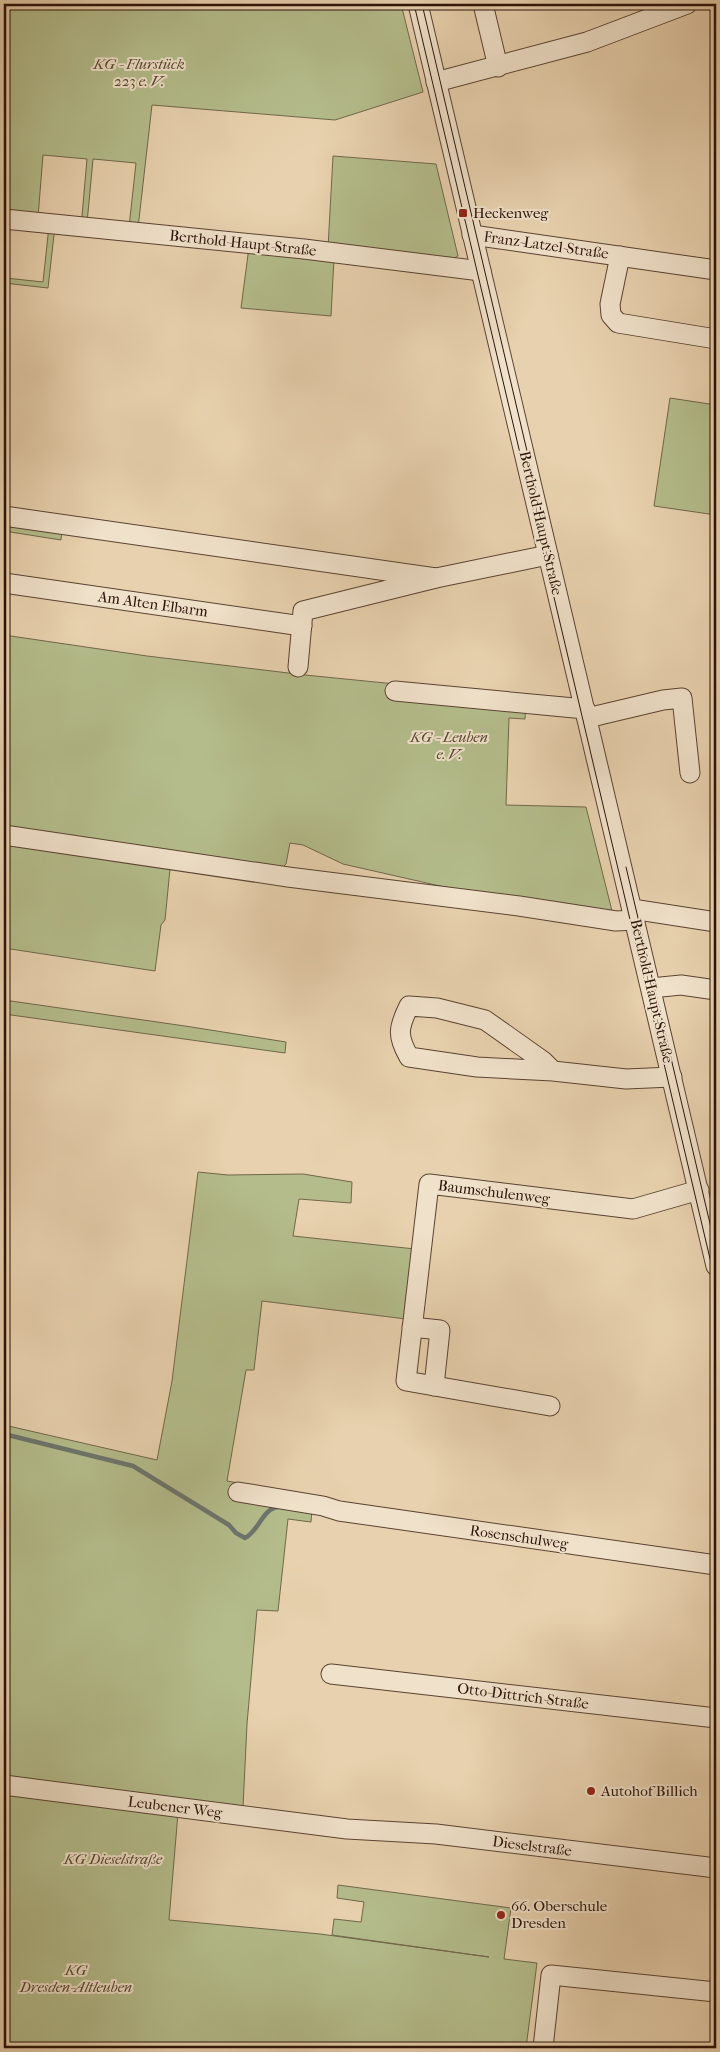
<svg xmlns="http://www.w3.org/2000/svg" width="720" height="2052" viewBox="0 0 720 2052" font-family="'IM FELL French Canon',serif">
	<style>
		.green { fill: #b4bc8b; stroke: #70674a }
		.lines { fill: none; stroke-linecap: round; stroke-linejoin: round }
		.stream { stroke: #6c756c; stroke-width: 4.5 }
		.minor-casing { stroke: #5a4232; stroke-width: 21 }
		.minor { stroke: #f0e1ca; stroke-width: 19 }
		.tram { stroke: #2b1208; stroke-width: 1 }
		.poi-dot { fill: #8f2418; stroke: #f0e1ca; stroke-width: 2 }
		.labels { text-anchor: middle; dominant-baseline: central; stroke-width: 4; stroke-linejoin: round; paint-order: stroke }
		.park-label { font-size: 15px; font-style: italic; fill: #54452f; stroke: #f0e1ca }
		.poi-label { font-size: 15px; fill: #2b1208; stroke: #f0e1ca; text-anchor: start }
		.street-label { font-size: 15px; fill: #2b1208; stroke: #f0e1ca }
	</style>
	<rect width="100%" height="100%" fill="#e8d1ae"/>
	<filter id="stains"><feTurbulence type="fractalNoise" baseFrequency=".004" numOctaves="4"/><feColorMatrix values="0 0 0 0 .2 0 0 0 0 .09 0 0 0 0 .02 0 0 0 .5 -.17"/></filter>
	<radialGradient id="worn" r=".72"><stop offset=".6" stop-color="#630" stop-opacity="0"/><stop offset="1" stop-color="#630" stop-opacity=".3"/></radialGradient>
	<!-- green -->
	<g class="green">
		<path d="M4 4H401L423 92 335 120 152 105 138 228 129 227 136 163 93 159 87 223 82 216 87 159 43 155 38 217 4 214Z"/>
		<path d="M333 156 436 164 458 256 451 260 328 248Z"/>
		<path d="M4 222 10 223 6 278 43 282 49 226H55L48 288 4 283Z"/>
		<path d="M249 247 334 258 331 316 241 308Z"/>
		<path d="M670 398 716 405V515L654 506Z"/>
		<path d="M4 508 63 516 61 540 4 531Z"/>
		<path d="M4 635 147 656 305 675 526 697 525 719 509 718 506 805 586 807 613 915 462 891 343 864 303 845 290 843 286 864 281 869 214 861 199 854 4 830Z"/>
		<path d="M4 839 118 858 170 869 165 920 161 925 155 971 4 948Z"/>
		<path d="M4 1000 185 1026 286 1042 285 1053 4 1014Z"/>
		<path d="M198 1172 228 1175 303 1174 352 1182 351 1203 299 1199 293 1236 415 1249 406 1319 262 1301 254 1370H246L227 1481 313 1496 311 1522 288 1519 278 1611 257 1610 247 1724 243 1807 4 1778V1425L157 1460 172 1381Z"/>
		<path d="M4 1790 178 1813 169 1920 320 1934 489 1957 332 1935 334 1919 361 1922 364 1902 337 1898 338 1885 511 1908 504 1959 537 1963 526 2048H4Z"/>
	</g>
	<g class="lines">
		<!-- stream -->
		<path class="stream" d="M4 1434 133 1466 229 1525 236 1533 245 1538C259 1531 262 1509 278 1507"/>
		<!-- minor casing -->
		<g class="minor-casing">
			<g id="minor">
				<path d="M418 4 716 1266"/>
				<path d="M483 4 498 67"/>
				<path d="M436 82 587 42 687 4"/>
				<path d="M4 219 304 249 481 271"/>
				<path d="M472 235 716 270"/>
				<path d="M620 256 610 304 611 315 618 323 716 339"/>
				<path d="M4 516 436 578"/>
				<path d="M4 583 302 626"/>
				<path d="M298 667 303 611 436 578 548 555"/>
				<path d="M395 691 585 709"/>
				<path d="M587 718 663 700 682 698 690 773"/>
				<path d="M4 835 288 877 519 906 616 921 635 920"/>
				<path d="M632 909 716 922"/>
				<path d="M651 988 681 985 716 990"/>
				<path d="M553 1071 543 1061 485 1020 437 1008 409 1006C398 1028 397 1036 409 1057L477 1067 553 1071 626 1079 672 1077"/>
				<path d="M412 1327 440 1330 434 1386"/>
				<path d="M550 1406 406 1381 429 1184 633 1209 699 1190"/>
				<path d="M238 1492 323 1506 339 1511 716 1565"/>
				<path d="M331 1674 716 1718"/>
				<path d="M4 1785 347 1829 436 1834 716 1868"/>
				<path d="M543 2048 551 1975 716 1992"/>
			</g>
		</g>
		<!-- minor -->
		<use href="#minor" class="minor"/>
		<!-- tram -->
		<g class="tram">
			<path d="M414 4 716 1284"/>
			<path d="M422 4 554 566"/>
			<path d="M626 867 716 1249"/>
		</g>
	</g>
	<!-- markers -->
	<g class="poi-dot">
		<rect x="458" y="208" width="10" height="10" rx="2.5"/>
		<circle cx="591" cy="1791" r="5"/>
		<circle cx="501" cy="1915" r="5"/>
	</g>
	<g class="labels">
		<!-- park labels -->
		<g class="park-label">
			<text x="139" y="64">KG - Flurstück<tspan x="139" dy="17">223 e. V.</tspan></text>
			<text x="449" y="737">KG - Leuben<tspan x="449" dy="17">e. V.</tspan></text>
			<text x="113" y="1859">KG Dieselstraße</text>
			<text x="76" y="1970">KG<tspan x="76" dy="17">Dresden-Altleuben</tspan></text>
		</g>
		<!-- poi labels -->
		<g class="poi-label">
			<text x="473" y="213">Heckenweg</text>
			<text x="601" y="1791">Autohof Billich</text>
			<text x="511" y="1906">66. Oberschule<tspan x="511" dy="17">Dresden</tspan></text>
		</g>
		<!-- street labels -->
		<g class="street-label">
			<text transform="translate(243 243) rotate(6)">Berthold-Haupt-Straße</text>
			<text transform="translate(546 245) rotate(8)">Franz-Latzel-Straße</text>
			<text transform="translate(541 523) rotate(77)">Berthold-Haupt-Straße</text>
			<text transform="translate(153 604) rotate(8)">Am Alten Elbarm</text>
			<text transform="translate(652 991) rotate(77)">Berthold-Haupt-Straße</text>
			<text transform="translate(494 1192) rotate(7)">Baumschulenweg</text>
			<text transform="translate(519 1537) rotate(8)">Rosenschulweg</text>
			<text transform="translate(523 1696) rotate(7)">Otto-Dittrich-Straße</text>
			<text transform="translate(175 1807) rotate(7)">Leubener Weg</text>
			<text transform="translate(532 1846) rotate(7)">Dieselstraße</text>
		</g>
	</g>
	<!-- margin -->
	<rect width="720" height="2052" fill="none" stroke="#e8d1ae" stroke-width="20"/>
	<rect x="5" y="5" width="710" height="2042" fill="none" stroke="#2b1208" stroke-width="2.5"/>
	<rect x="10" y="10" width="700" height="2032" fill="none" stroke="#2b1208"/>
	<rect width="100%" height="100%" filter="url(#stains)"/>
	<rect width="100%" height="100%" fill="url(#worn)"/>
</svg>
